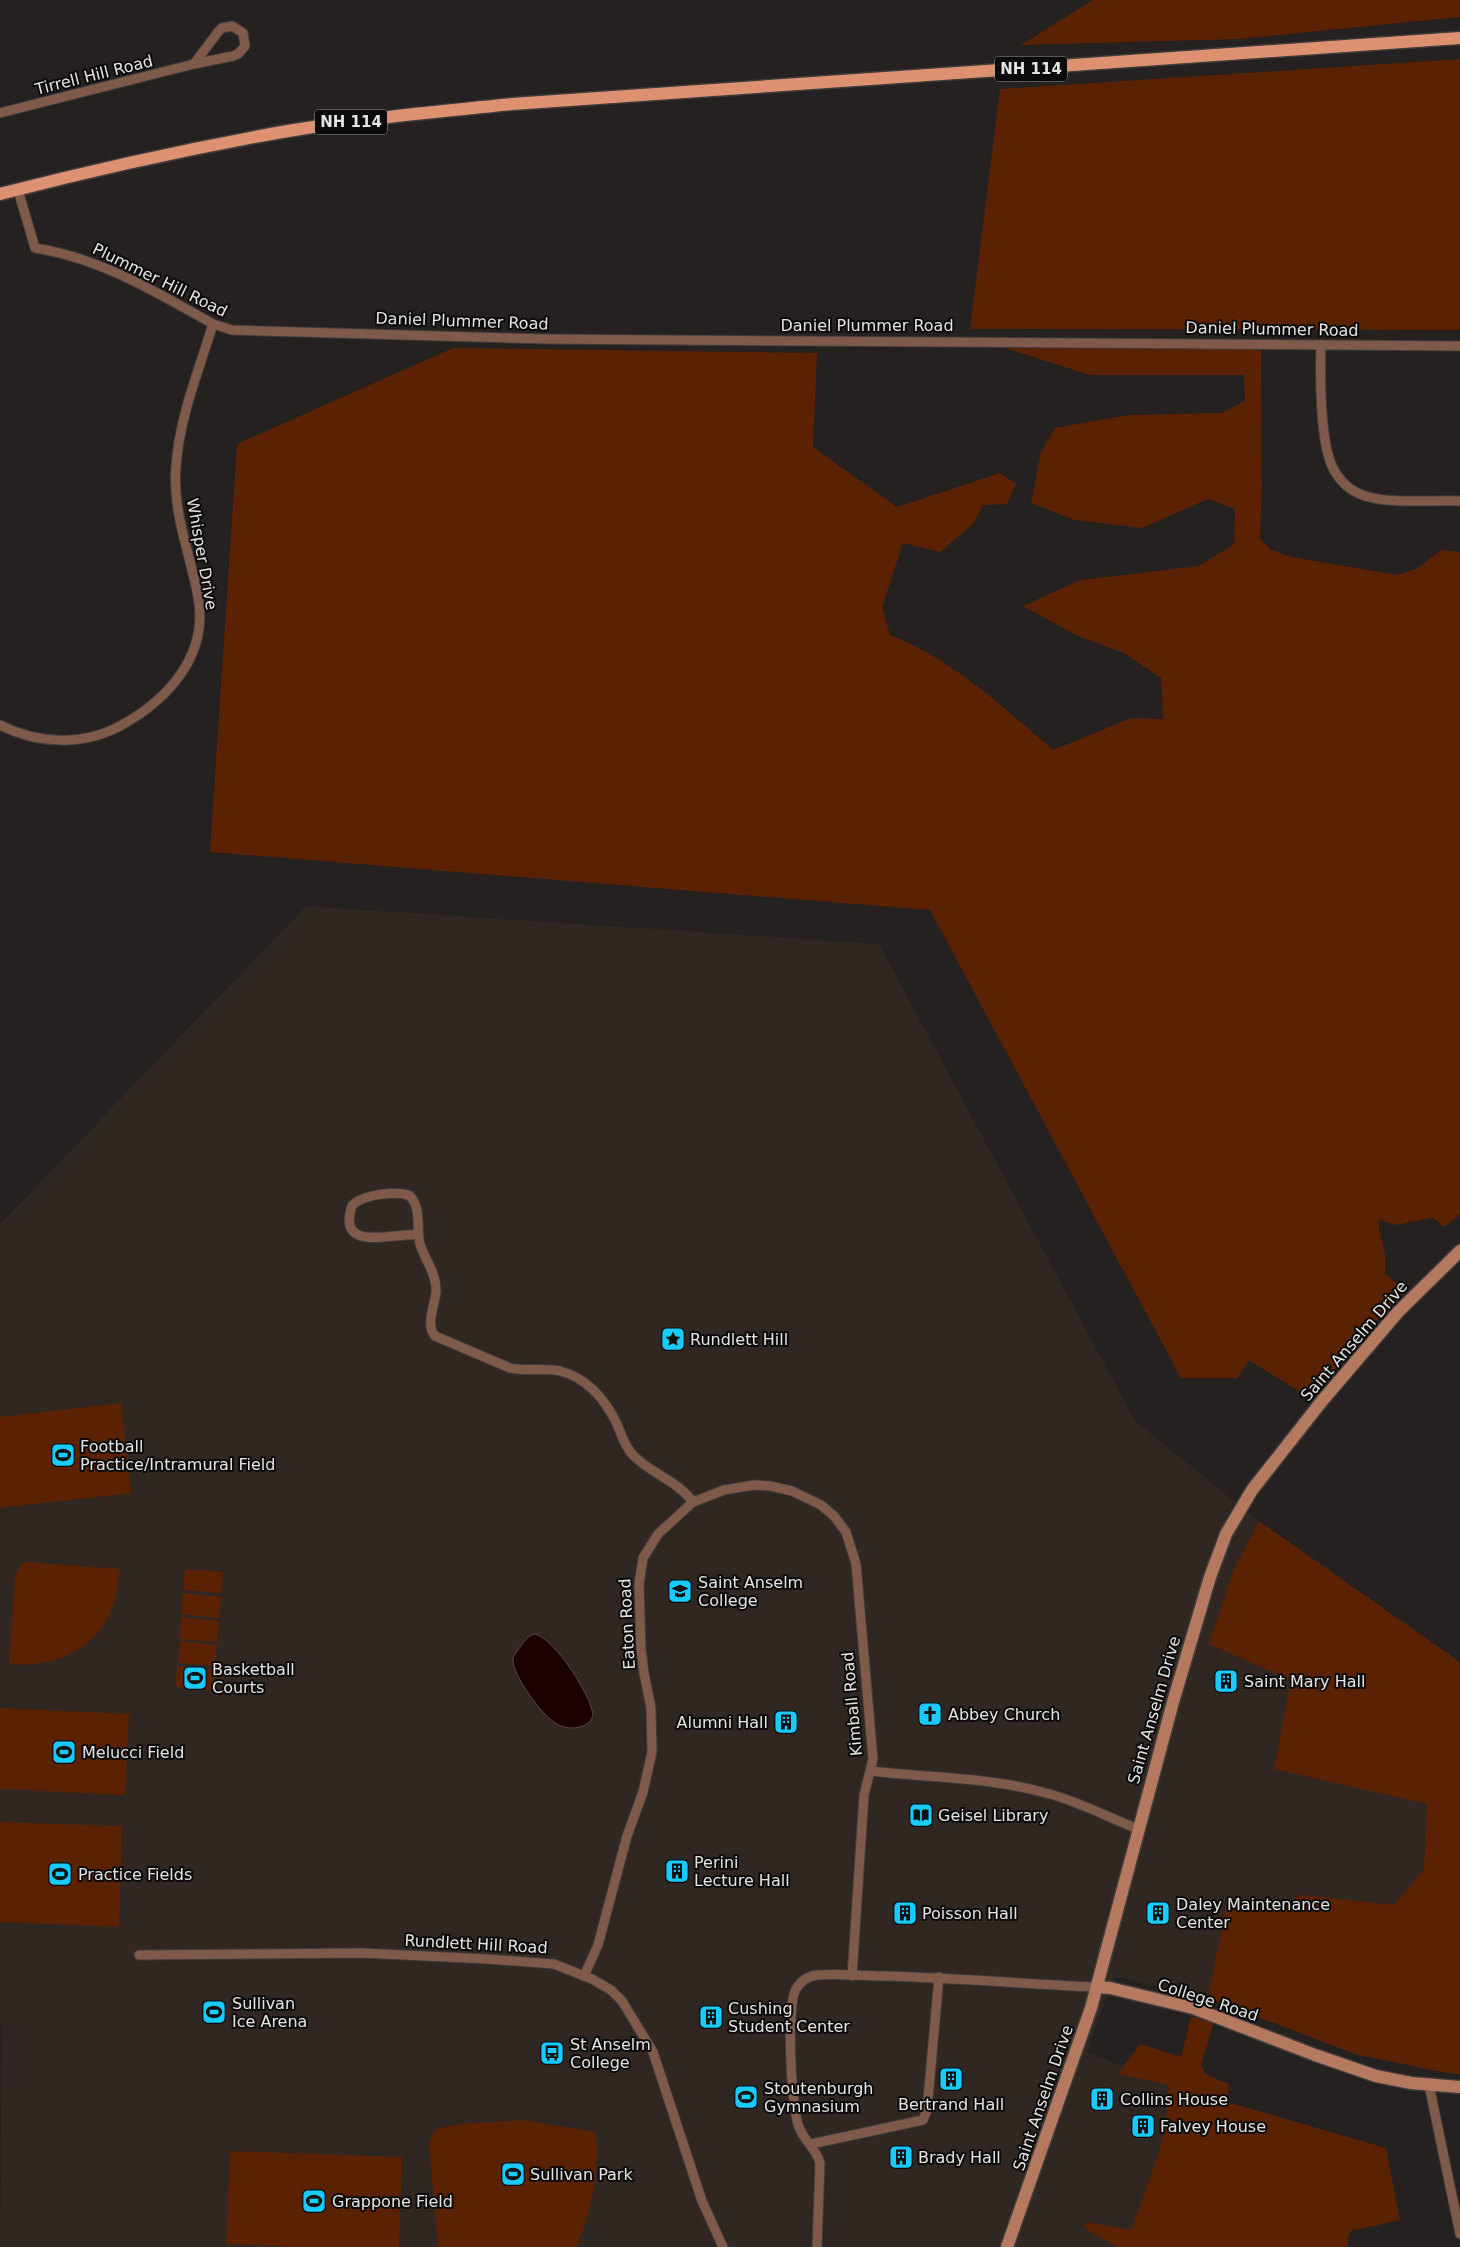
<svg xmlns="http://www.w3.org/2000/svg" width="1460" height="2247" viewBox="0 0 1460 2247" font-family="'DejaVu Sans',sans-serif">
	<style>
		.built { fill: #302723 }
		.green { fill: #5a2203 }
		.water { fill: #1c0000; stroke: #594444 }
		.lines { fill: none; stroke-linecap: round; stroke-linejoin: round }
		.street-casing { stroke: #3f3c3b; stroke-width: 11 }
		.secondary-casing { stroke: #3f3c3b; stroke-width: 15 }
		.primary-casing { stroke: #3f3c3b; stroke-width: 15 }
		.street { stroke: #7f5a4a; stroke-width: 9 }
		.secondary { stroke: #b4795f; stroke-width: 12 }
		.primary { stroke: #dd9170; stroke-width: 12 }
		.labels { text-anchor: middle; dominant-baseline: central; stroke-width: 4; stroke-linejoin: round; paint-order: stroke }
		.shield { fill: #0c0b0b; stroke: #a5a3a2; stroke-width: 1 }
		.shield-label { font-size: 15px; font-weight: bold; fill: #e6e4e3 }
		.street-label { font-size: 16px; fill: #e6e4e3; stroke: #0c0b0b }
		.poi-label { font-size: 16px; fill: #e6e4e3; stroke: #0c0b0b; text-anchor: start }
	</style>
	<rect width="100%" height="100%" fill="#242120"/>
	<!-- built -->
	<path class="built" d="M306 906 879 944 1135 1421 1259 1521 1460 1662V1785L1374 2046 1208 1998 1114 1976 1087 2053 1222 2101 1217 2247H0L2 2025 0 2022V1224Z"/>
	<!-- green -->
	<g class="green">
		<path d="M1093 0H1460V17L1239 39 1021 45Z"/>
		<path d="M1460 59V330L970 329 1000 89Z"/>
		<path d="M983 341 1261 347 1262 485 1260 538 1271 550 1292 557 1397 575 1418 568 1441 550 1460 552V1215L1444 1227 1433 1218 1395 1225 1379 1219V1228L1385 1254V1274L1407 1290 1371 1327 1311 1399 1249 1360 1238 1378H1181L930 910 210 852 237 444 453 348 817 353 813 447 897 507 1000 473 1016 484 1007 504 983 505 974 523 940 552 903 543 882 607 890 635C952 659 1003 707 1053 750L1132 718 1163 719 1161 678 1124 653 1078 636 1023 606 1080 580 1199 566 1234 544 1235 509 1208 499 1142 528 1075 520 1031 503 1041 452 1055 428 1128 415 1221 413 1245 401 1244 375H1090Z"/>
		<path d="M121 1403 131 1493 0 1508V1417Z"/>
		<path d="M1259 1521 1460 1662V2074L1446 2073 1355 2054 1208 1998 1227 1902 1268 1912 1301 1895 1394 1905 1424 1869 1427 1804 1274 1769 1291 1680 1209 1644 1234 1569Z"/>
		<path d="M27 1562 120 1569C118 1583 117 1598 111 1611 94 1652 51 1668 9 1664L15 1575 21 1564Z"/>
		<path d="M185 1569 223 1572 221 1593 183 1590Z"/>
		<path d="M183 1593 221 1597 219 1618 181 1614Z"/>
		<path d="M181 1617 219 1621 217 1642 179 1639Z"/>
		<path d="M180 1641 217 1645 215 1666 178 1663Z"/>
		<path d="M177 1666 215 1669 213 1690 175 1687Z"/>
		<path d="M0 1708 129 1714 125 1795 0 1789Z"/>
		<path d="M0 1822 122 1826 119 1927 0 1922Z"/>
		<path d="M1191 2017 1214 2022 1201 2064 1205 2074 1229 2084 1227 2102 1386 2148 1400 2220 1351 2231 1348 2238V2247H1117L1084 2228 1086 2222 1131 2230 1159 2153 1166 2119 1169 2085 1118 2074 1140 2044 1181 2057Z"/>
		<path d="M522 2120 594 2132 596 2136C600 2172 591 2214 576 2247H438L429 2144C430 2139 432 2134 436 2130 449 2122 504 2122 522 2120Z"/>
		<path d="M230 2151 402 2157 399 2247H301L226 2244Z"/>
	</g>
	<!-- water -->
	<path class="water" d="M535 1634C555 1639 591 1695 593 1715 590 1729 568 1731 557 1724 543 1717 512 1675 513 1659 514 1654 518 1650 521 1646 525 1640 528 1636 535 1634Z"/>
	<g class="lines">
		<!-- street casing -->
		<g class="street-casing">
			<g id="street">
				<path d="M0 113 194 64 233 56 238 54 245 46 243 33 232 26 222 28 218 32 194 64"/>
				<path d="M18 190 35 248C100 258 156 292 213 324L232 330 546 339 1460 346"/>
				<path d="M1321 345C1320 375 1320 440 1332 466 1339 481 1350 491 1365 496 1390 504 1433 500 1460 501"/>
				<path d="M0 725C37 744 83 746 120 726 168 700 209 655 198 597 190 553 172 511 176 467 179 418 199 370 213 324"/>
				<path d="M418 1235C395 1232 336 1254 352 1206 360 1195 398 1190 410 1196 422 1209 416 1229 420 1244 425 1260 437 1274 436 1292 435 1305 425 1325 435 1336L510 1368C526 1372 543 1367 560 1371 587 1378 605 1399 617 1424 621 1434 625 1447 633 1455 651 1474 677 1480 693 1502"/>
				<path d="M871 1771C929 1778 989 1777 1046 1793 1078 1801 1107 1817 1138 1829"/>
				<path d="M139 1955 362 1953 487 1959 554 1964 592 1979 611 1990 622 2001 653 2052 702 2201 723 2247"/>
				<path d="M584 1976 598 1945 627 1836 643 1792 652 1752 651 1708 644 1673 641 1649 639 1584 643 1558 658 1534 693 1502 724 1490 754 1485 770 1486 792 1491 821 1505 834 1516 846 1532 856 1564 873 1759 864 1795 852 1976"/>
				<path d="M1429 2085 1460 2234"/>
				<path d="M811 2144 923 2120 927 2110 939 1977"/>
				<path d="M817 2247 820 2163C816 2148 804 2141 799 2127 791 2107 786 2006 796 1989 801 1981 808 1976 817 1975 839 1973 863 1976 885 1976 956 1978 1026 1984 1097 1987"/>
			</g>
		</g>
		<!-- secondary casing -->
		<g class="secondary-casing">
			<g id="secondary">
				<path d="M1097 1987 1110 1988 1193 2008 1315 2055 1376 2076 1411 2083 1460 2087"/>
				<path d="M1007 2247 1091 2008 1173 1702 1210 1577 1226 1534 1252 1490 1322 1401 1398 1312 1460 1251"/>
			</g>
		</g>
		<!-- primary casing -->
		<g class="primary-casing">
			<path id="primary" d="M0 194C93 170 187 149 282 132 358 119 435 112 512 104L1460 38"/>
		</g>
		<!-- street -->
		<use href="#street" class="street"/>
		<!-- secondary -->
		<use href="#secondary" class="secondary"/>
		<!-- primary -->
		<use href="#primary" class="primary"/>
	</g>
	<!-- icons -->
	<defs>
		<g id="sight-square" transform="scale(1.25)"><rect x="-9" y="-9" width="18" height="18" rx="4" fill="#19cafc" stroke="#0c0b0b"/><path d="M0-6L1.8-2.2L6-1.7L2.9 1.2L3.7 5.4L0 3.3L-3.7 5.4L-2.9 1.2L-6-1.7L-1.8-2.2Z" fill="#111"/></g>
		<g id="stadium-square" transform="scale(1.25)"><rect x="-9" y="-9" width="18" height="18" rx="4" fill="#19cafc" stroke="#0c0b0b"/><path d="M0-5a6.5 5 0 1 0 0 10a6.5 5 0 1 0 0-10ZM-3.5-1.8h7v3.6h-7Z" fill="#111"/></g>
		<g id="university-square" transform="scale(1.25)"><rect x="-9" y="-9" width="18" height="18" rx="4" fill="#19cafc" stroke="#0c0b0b"/><path d="M0-5L7-2L0 1L-7-2ZM-4 1L0 2.5L4 1V4Q0 6-4 4Z" fill="#111"/></g>
		<g id="building-square" transform="scale(1.25)"><rect x="-9" y="-9" width="18" height="18" rx="4" fill="#19cafc" stroke="#0c0b0b"/><path d="M-4-6H4V6H1V3H-1V6H-4ZM-2.5-4.3h1.7v1.8h-1.7ZM.8-4.3h1.7v1.8H.8ZM-2.5-1h1.7V.8h-1.7ZM.8-1h1.7V.8H.8Z" fill="#111"/></g>
		<g id="church-square" transform="scale(1.25)"><rect x="-9" y="-9" width="18" height="18" rx="4" fill="#19cafc" stroke="#0c0b0b"/><path d="M-1.2-6h2.4v3.5h3.3v2.4h-3.3V6h-2.4V-.1h-3.3v-2.4h3.3Z" fill="#111"/></g>
		<g id="library-square" transform="scale(1.25)"><rect x="-9" y="-9" width="18" height="18" rx="4" fill="#19cafc" stroke="#0c0b0b"/><path d="M-6-4Q-3-5.5-.7-3.5V5Q-3 3-6 4ZM6-4Q3-5.5 .7-3.5V5Q3 3 6 4Z" fill="#111"/></g>
		<g id="bus-square" transform="scale(1.25)"><rect x="-9" y="-9" width="18" height="18" rx="4" fill="#19cafc" stroke="#0c0b0b"/><path d="M-5-6H5V4H4V6H2V4H-2V6H-4V4H-5ZM-3.5-4V0h7V-4ZM-3.5 1.2v1.5H-2V1.2ZM2 1.2v1.5H3.5V1.2Z" fill="#111"/></g>
	</defs>
	<g fill-rule="evenodd">
		<use href="#sight-square" x="673" y="1339"/>
		<use href="#stadium-square" x="63" y="1455"/>
		<use href="#university-square" x="680" y="1591"/>
		<use href="#stadium-square" x="195" y="1678"/>
		<use href="#building-square" x="1226" y="1681"/>
		<use href="#church-square" x="930" y="1714"/>
		<use href="#building-square" x="786" y="1722"/>
		<use href="#stadium-square" x="64" y="1752"/>
		<use href="#library-square" x="921" y="1815"/>
		<use href="#building-square" x="677" y="1871"/>
		<use href="#stadium-square" x="60" y="1874"/>
		<use href="#building-square" x="905" y="1913"/>
		<use href="#building-square" x="1158" y="1913"/>
		<use href="#stadium-square" x="214" y="2012"/>
		<use href="#building-square" x="711" y="2017"/>
		<use href="#bus-square" x="552" y="2053"/>
		<use href="#building-square" x="951" y="2079"/>
		<use href="#stadium-square" x="746" y="2097"/>
		<use href="#building-square" x="1102" y="2099"/>
		<use href="#building-square" x="1143" y="2126"/>
		<use href="#building-square" x="901" y="2157"/>
		<use href="#stadium-square" x="513" y="2174"/>
		<use href="#stadium-square" x="314" y="2201"/>
	</g>
	<g class="labels">
		<!-- shield labels -->
		<g class="shield">
			<rect x="995" y="56.5" width="72" height="25" rx="4"/>
			<rect x="315" y="109.5" width="72" height="25" rx="4"/>
		</g>
		<g class="shield-label">
			<text x="1031" y="69">NH 114</text>
			<text x="351" y="122">NH 114</text>
		</g>
		<!-- street labels -->
		<g class="street-label">
			<text transform="translate(94 75) rotate(-14)">Tirrell Hill Road</text>
			<text transform="translate(160 280) rotate(26)">Plummer Hill Road</text>
			<text transform="translate(462 321) rotate(2)">Daniel Plummer Road</text>
			<text x="867" y="325">Daniel Plummer Road</text>
			<text transform="translate(1272 329) rotate(1)">Daniel Plummer Road</text>
			<text transform="translate(202 554) rotate(80)">Whisper Drive</text>
			<text transform="translate(1354 1341) rotate(-49)">Saint Anselm Drive</text>
			<text transform="translate(627 1624) rotate(-93)">Eaton Road</text>
			<text transform="translate(852 1704) rotate(-95)">Kimball Road</text>
			<text transform="translate(1154 1710) rotate(-74)">Saint Anselm Drive</text>
			<text transform="translate(476 1944) rotate(3)">Rundlett Hill Road</text>
			<text transform="translate(1208 2000) rotate(18)">College Road</text>
			<text transform="translate(1043 2098) rotate(-71)">Saint Anselm Drive</text>
		</g>
		<!-- poi labels -->
		<g class="poi-label">
			<text x="690" y="1339">Rundlett Hill</text>
			<text x="80" y="1446">Football<tspan x="80" dy="18">Practice/Intramural Field</tspan></text>
			<text x="698" y="1582">Saint Anselm<tspan x="698" dy="18">College</tspan></text>
			<text x="212" y="1669">Basketball<tspan x="212" dy="18">Courts</tspan></text>
			<text x="1244" y="1681">Saint Mary Hall</text>
			<text x="948" y="1714">Abbey Church</text>
			<text x="768" y="1722" text-anchor="end">Alumni Hall</text>
			<text x="82" y="1752">Melucci Field</text>
			<text x="938" y="1815">Geisel Library</text>
			<text x="694" y="1862">Perini<tspan x="694" dy="18">Lecture Hall</tspan></text>
			<text x="78" y="1874">Practice Fields</text>
			<text x="1176" y="1904">Daley Maintenance<tspan x="1176" dy="18">Center</tspan></text>
			<text x="922" y="1913">Poisson Hall</text>
			<text x="232" y="2003">Sullivan<tspan x="232" dy="18">Ice Arena</tspan></text>
			<text x="728" y="2008">Cushing<tspan x="728" dy="18">Student Center</tspan></text>
			<text x="570" y="2044">St Anselm<tspan x="570" dy="18">College</tspan></text>
			<text x="764" y="2088">Stoutenburgh<tspan x="764" dy="18">Gymnasium</tspan></text>
			<text x="1120" y="2099">Collins House</text>
			<text x="951" y="2104" text-anchor="middle">Bertrand Hall</text>
			<text x="1160" y="2126">Falvey House</text>
			<text x="918" y="2157">Brady Hall</text>
			<text x="530" y="2174">Sullivan Park</text>
			<text x="332" y="2201">Grappone Field</text>
		</g>
	</g>
</svg>
